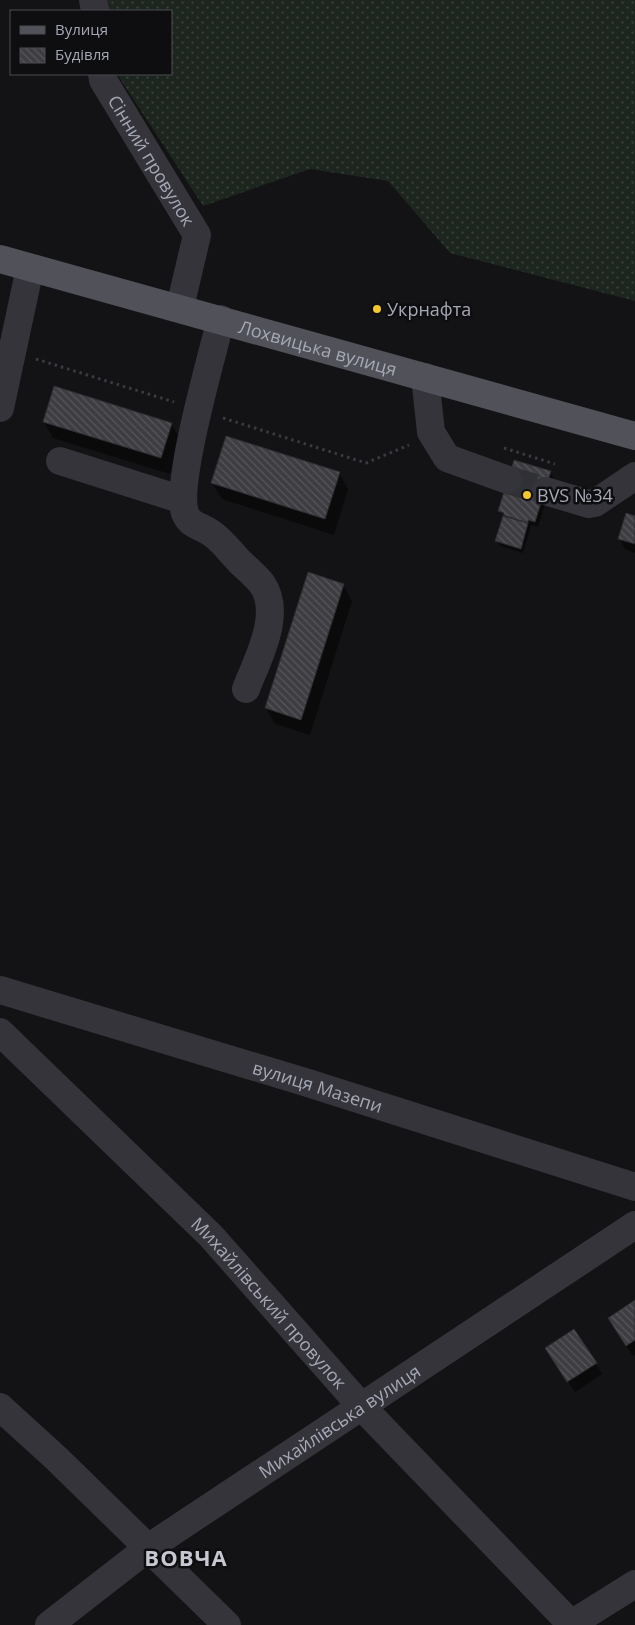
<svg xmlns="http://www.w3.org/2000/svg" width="635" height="1625" viewBox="0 0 635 1625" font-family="'Open Sans',sans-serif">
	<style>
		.garden { fill: url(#garden-dots) }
		.shadow { fill: #0007 }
		.building { fill: url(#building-back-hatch); stroke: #2e2d31 }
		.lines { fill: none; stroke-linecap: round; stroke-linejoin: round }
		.minor-tunnel { stroke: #303135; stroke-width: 28; stroke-dasharray: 28 14; stroke-linecap: butt }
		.path { stroke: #3a3b41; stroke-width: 3; stroke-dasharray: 2.5 4; stroke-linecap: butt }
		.minor { stroke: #34343a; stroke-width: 28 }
		.major { stroke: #505159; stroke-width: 28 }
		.poi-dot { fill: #f4c82c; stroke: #0e0e10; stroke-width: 2 }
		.labels { text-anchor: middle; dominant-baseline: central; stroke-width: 5; stroke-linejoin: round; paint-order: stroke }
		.street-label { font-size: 18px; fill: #a5a8b5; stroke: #0e0e10 }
		.poi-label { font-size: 18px; fill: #a5a8b5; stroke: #0e0e10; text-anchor: start }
		.district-label { font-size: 22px; font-weight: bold; letter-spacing: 1px; fill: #c6c7d1; stroke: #0e0e10 }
	</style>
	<defs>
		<pattern id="garden-dots" width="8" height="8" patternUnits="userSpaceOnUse" patternTransform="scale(1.25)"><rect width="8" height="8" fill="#1d251f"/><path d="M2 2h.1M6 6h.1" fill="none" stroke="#3b423d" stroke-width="1.8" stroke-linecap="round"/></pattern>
		<pattern id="building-back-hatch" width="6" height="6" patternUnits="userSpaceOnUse" patternTransform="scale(1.25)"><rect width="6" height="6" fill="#3d3d42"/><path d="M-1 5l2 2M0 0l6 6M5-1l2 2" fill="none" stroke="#56565b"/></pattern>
	</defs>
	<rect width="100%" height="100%" fill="#131315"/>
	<!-- garden -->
	<path class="garden" d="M104 0H635V301L450 253 388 181 310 169 203 206 117 74H171V11H106Z"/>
	<!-- shadow -->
	<g class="shadow">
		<path d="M44 422 171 424 181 440 170 474 53 438Z"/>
		<path d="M550 472 553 477 538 527 531 525 523 553 500 546 497 541 504 517 500 511Z"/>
		<path d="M339 473 348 489 334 535 222 499 212 483Z"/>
		<path d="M635 517V553L625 549 619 538Z"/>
		<path d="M343 585 352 601 310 735 275 724 266 708Z"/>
		<path d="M635 1302V1355L633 1356 616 1330Z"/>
		<path d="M553 1359 596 1364 602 1374 575 1392Z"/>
	</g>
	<!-- building -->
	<g class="building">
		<path d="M54 386 172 423 161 458 43 422Z"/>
		<path d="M226 436 340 472 325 519 211 483Z"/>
		<path d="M514 460 551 471 535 522 528 520V523L503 515 504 513 498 511Z"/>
		<path d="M626 513 635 516V544L618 539Z"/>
		<path d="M503 516 528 523 521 549 495 541Z"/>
		<path d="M308 572 344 584 301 720 265 708Z"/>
		<path d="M635 1300V1340L626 1346 608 1318Z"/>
		<path d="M574 1329 597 1363 567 1382 545 1348Z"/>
	</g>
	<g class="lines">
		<!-- minor-tunnel -->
		<path class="minor-tunnel" d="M508 480 545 491"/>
		<!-- path -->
		<g class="path">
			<path d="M36 359 174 402"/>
			<path d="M223 418 366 463 409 445"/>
			<path d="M504 448 555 464"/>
		</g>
		<!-- minor -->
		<g class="minor">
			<path d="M93 0 95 11"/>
			<path id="s1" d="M102 74 103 80 197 235 180 307"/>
			<path d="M221 319C212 356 175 483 185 513 190 526 200 525 211 533 222 540 231 553 240 562 247 569 256 576 262 584 283 614 257 660 246 689"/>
			<path d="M425 377 431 432 447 458 508 480"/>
			<path d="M0 408 30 268"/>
			<path d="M60 461 183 500"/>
			<path d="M545 491 589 504 595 503 635 476"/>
			<path id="s2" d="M0 990 308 1083 635 1187"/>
			<path id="s3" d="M0 1032 211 1236 361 1406 572 1625"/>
			<path d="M0 1407 56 1458 227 1625"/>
			<path d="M571 1624 635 1584"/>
			<path id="s4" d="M49 1625 148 1548 635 1225"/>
		</g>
		<!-- major -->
		<path class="major" id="s5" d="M0 259 635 436"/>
	</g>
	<!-- markers -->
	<g class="poi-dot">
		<circle cx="377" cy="309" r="5"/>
		<circle cx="527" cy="495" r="5"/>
	</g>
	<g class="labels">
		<!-- street labels -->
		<g class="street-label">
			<text stroke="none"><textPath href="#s1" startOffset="100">Сінний провулок</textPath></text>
			<text stroke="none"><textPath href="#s5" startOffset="330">Лохвицька вулиця</textPath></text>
			<text stroke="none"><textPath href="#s2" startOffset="332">вулиця Мазепи</textPath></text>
			<text stroke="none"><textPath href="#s3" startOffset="382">Михайлівський провулок</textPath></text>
			<text stroke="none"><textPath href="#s4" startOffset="355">Михайлівська вулиця</textPath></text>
		</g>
		<!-- poi labels -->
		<g class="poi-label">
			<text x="387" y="309">Укрнафта</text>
			<text x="537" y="495">BVS №34</text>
		</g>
		<!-- district labels -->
		<g class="district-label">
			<text x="186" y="1557">ВОВЧА</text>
		</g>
	</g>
	<!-- legend -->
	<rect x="10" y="10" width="162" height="65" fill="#0e0e10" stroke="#4a4c52"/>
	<rect x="20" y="26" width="25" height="8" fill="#505159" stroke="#4a4c52"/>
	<text x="55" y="35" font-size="15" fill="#a5a8b5">Вулиця</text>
	<rect x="20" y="48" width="25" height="15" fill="url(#building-back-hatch)" stroke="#4a4c52"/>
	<text x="55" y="60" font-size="15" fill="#a5a8b5">Будівля</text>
</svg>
